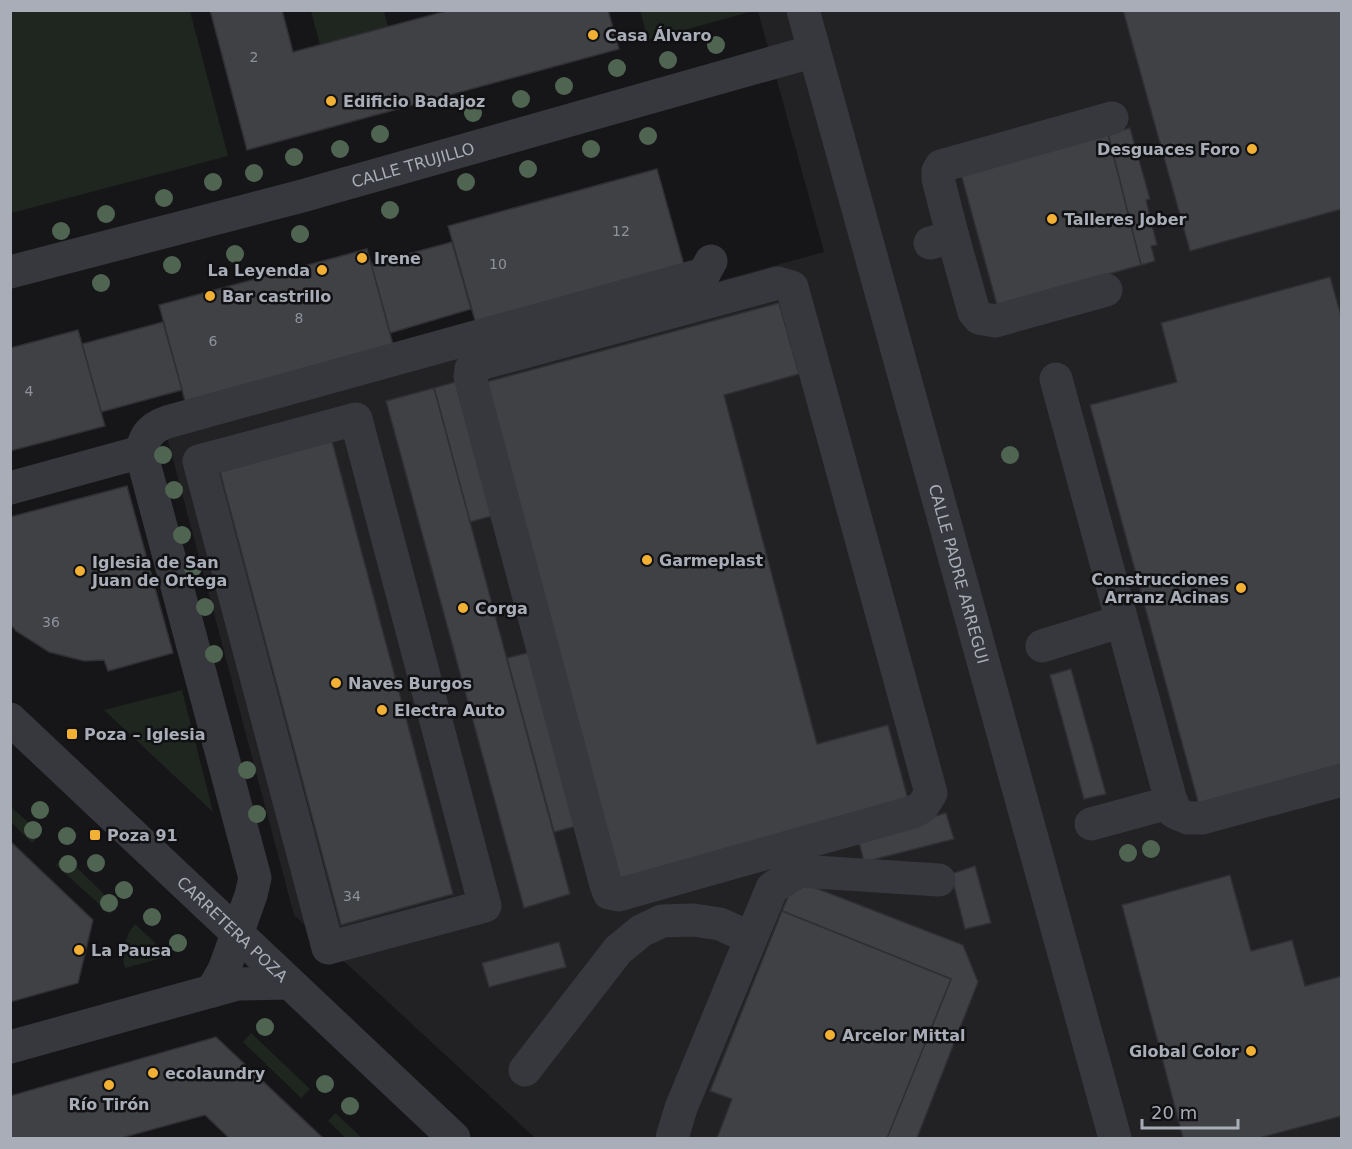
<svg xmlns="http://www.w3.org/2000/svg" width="1352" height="1149" viewBox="0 0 1352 1149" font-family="'DejaVu Sans',sans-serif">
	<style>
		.built { fill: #222225 }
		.green { fill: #1e261f }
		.building { fill: #404145; stroke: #303034; stroke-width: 1.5 }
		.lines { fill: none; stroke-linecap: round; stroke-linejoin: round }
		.minor { stroke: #37383d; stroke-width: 33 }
		.tree { fill: #506452 }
		.poi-dot { fill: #f2b134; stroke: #111113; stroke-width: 2 }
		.labels { text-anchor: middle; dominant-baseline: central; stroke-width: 5; stroke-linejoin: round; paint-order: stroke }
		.number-label { font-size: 14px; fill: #8e929b }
		.poi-label { font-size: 16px; font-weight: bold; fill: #a8adb8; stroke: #111113; text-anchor: start }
		.street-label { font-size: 16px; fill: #a8adb8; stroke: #111113 }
	</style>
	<rect width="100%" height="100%" fill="#161618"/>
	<!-- built -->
	<path class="built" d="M758 11H1341V1138H535L294 915 166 433 824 252Z"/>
	<!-- green -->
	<g class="green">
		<path d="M11 10 190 11 228 156 11 213Z"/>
		<path d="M640 10H753V11L648 40Z"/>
		<path d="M311 11H384L388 27 320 45Z"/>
		<path d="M182 690 213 812 104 710Z"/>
		<path d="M10 806 41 834 32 843 11 822Z"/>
		<path d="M64 855 116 906 110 914 56 865Z"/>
		<path d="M135 924 169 956 125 968C120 953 125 936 135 924Z"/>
		<path d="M251 1033 310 1089 301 1098 243 1042Z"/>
		<path d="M335 1113 362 1138H346L328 1121Z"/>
	</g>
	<!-- building -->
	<g class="building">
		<path d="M210 10H282L293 52 450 10H608L619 49 247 150Z"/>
		<path d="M1123 10H1342V209L1190 251Z"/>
		<path d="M1130 128 1150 199 1146 200 1157 245 1151 246 1155 261 1141 265 1108 134Z"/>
		<path d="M1108 134 1141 265 997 305 961 174Z"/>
		<path d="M657 169 684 265 476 324 448 226Z"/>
		<path d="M452 242 471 309 390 333 371 264Z"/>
		<path d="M367 249 394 348 186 405 159 305Z"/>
		<path d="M1330 277 1342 319V770L1200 809 1090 405 1177 382 1161 323Z"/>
		<path d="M779 303 799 374 724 395 817 744 888 725 909 803 614 885 479 384Z"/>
		<path d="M163 322 182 390 101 412 82 344Z"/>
		<path d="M78 330 105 426 10 451V348Z"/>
		<path d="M462 380 499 514 470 522 434 388Z"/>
		<path d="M434 388 570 894 524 908 386 401Z"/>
		<path d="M332 441 453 894 341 925 220 472Z"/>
		<path d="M127 486 173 653 108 671 104 660 84 661 49 652 16 631 10 624V517Z"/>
		<path d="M535 651 581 825 554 832 507 658Z"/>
		<path d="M1071 669 1106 794 1084 799 1050 675Z"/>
		<path d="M946 813 954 839 864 862 858 838Z"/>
		<path d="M10 841 93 920 78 983 10 1002Z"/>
		<path d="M975 866 991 923 965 929 951 874Z"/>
		<path d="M1230 875 1251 951 1292 940 1305 986 1342 976V1116L1259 1138H1183L1122 905Z"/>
		<path d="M808 885 963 945 978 982 917 1138H887L951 979 782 911 791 890Z"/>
		<path d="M782 911 951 979 887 1138H717L732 1099 710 1091Z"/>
		<path d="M559 942 566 967 489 987 482 963Z"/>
		<path d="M216 1037 323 1138H229L205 1115 121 1138H10V1096Z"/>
	</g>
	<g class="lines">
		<!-- minor -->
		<g class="minor">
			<path id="s1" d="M803 10 1115 1138"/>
			<path d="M953 237 974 312 979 318 995 321 1106 290"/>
			<path d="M930 243 953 237 938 179V171L941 166 1112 118"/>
			<path id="s2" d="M10 272 302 196 814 51"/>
			<path d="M778 283 792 287 931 793 922 807 913 812 618 895 609 893 606 885 470 377 471 369 476 365Z"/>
			<path d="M1056 379 1174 812 1188 818H1202L1342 780"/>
			<path d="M356 419 485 906 328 948 199 461Z"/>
			<path d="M10 488 141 452"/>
			<path d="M1042 646 1122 621"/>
			<path id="s3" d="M10 719 454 1138"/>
			<path d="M1091 824 1172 802"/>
			<path d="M212 991 224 970 251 895 255 878 141 452C145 436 150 428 167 422L704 274 711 261"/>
			<path d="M10 1047 237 984 288 983"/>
			<path d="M525 1070 618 950 641 931 662 921 693 920 720 924 751 938"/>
			<path d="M672 1138 681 1108 772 888 799 871 939 880"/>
		</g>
	</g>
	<!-- trees -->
	<g class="tree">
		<circle cx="716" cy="45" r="9"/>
		<circle cx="668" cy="60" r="9"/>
		<circle cx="617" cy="68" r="9"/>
		<circle cx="564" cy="86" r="9"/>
		<circle cx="521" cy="99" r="9"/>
		<circle cx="473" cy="113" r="9"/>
		<circle cx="380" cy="134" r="9"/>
		<circle cx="648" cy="136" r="9"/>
		<circle cx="340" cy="149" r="9"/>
		<circle cx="591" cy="149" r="9"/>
		<circle cx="294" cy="157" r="9"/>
		<circle cx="528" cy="169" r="9"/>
		<circle cx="254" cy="173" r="9"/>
		<circle cx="213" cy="182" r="9"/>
		<circle cx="466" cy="182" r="9"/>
		<circle cx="164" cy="198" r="9"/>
		<circle cx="390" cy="210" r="9"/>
		<circle cx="106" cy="214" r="9"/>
		<circle cx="61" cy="231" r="9"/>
		<circle cx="300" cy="234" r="9"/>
		<circle cx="235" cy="254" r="9"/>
		<circle cx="172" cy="265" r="9"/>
		<circle cx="101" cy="283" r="9"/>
		<circle cx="163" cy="455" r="9"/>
		<circle cx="1010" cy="455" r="9"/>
		<circle cx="174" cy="490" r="9"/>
		<circle cx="182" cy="535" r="9"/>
		<circle cx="193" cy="568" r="9"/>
		<circle cx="205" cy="607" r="9"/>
		<circle cx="214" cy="654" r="9"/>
		<circle cx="247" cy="770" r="9"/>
		<circle cx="40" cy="810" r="9"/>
		<circle cx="257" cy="814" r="9"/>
		<circle cx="33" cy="830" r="9"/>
		<circle cx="67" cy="836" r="9"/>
		<circle cx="1151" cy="849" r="9"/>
		<circle cx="1128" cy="853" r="9"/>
		<circle cx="96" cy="863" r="9"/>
		<circle cx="68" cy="864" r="9"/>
		<circle cx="124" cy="890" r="9"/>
		<circle cx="109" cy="903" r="9"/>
		<circle cx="152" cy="917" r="9"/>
		<circle cx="178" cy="943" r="9"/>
		<circle cx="265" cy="1027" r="9"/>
		<circle cx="325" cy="1084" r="9"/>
		<circle cx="350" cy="1106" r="9"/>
	</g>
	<!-- markers -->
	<g class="poi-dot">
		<circle cx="593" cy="35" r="6"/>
		<circle cx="331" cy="101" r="6"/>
		<circle cx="1252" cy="149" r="6"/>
		<circle cx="1052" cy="219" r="6"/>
		<circle cx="362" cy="258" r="6"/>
		<circle cx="322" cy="270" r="6"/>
		<circle cx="210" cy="296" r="6"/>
		<circle cx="647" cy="560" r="6"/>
		<circle cx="80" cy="571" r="6"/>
		<circle cx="1241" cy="588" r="6"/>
		<circle cx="463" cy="608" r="6"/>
		<circle cx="336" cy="683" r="6"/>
		<circle cx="382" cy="710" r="6"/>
		<rect x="66" y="728" width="12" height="12" rx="3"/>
		<rect x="89" y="829" width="12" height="12" rx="3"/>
		<circle cx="79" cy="950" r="6"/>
		<circle cx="830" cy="1035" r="6"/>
		<circle cx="1251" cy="1051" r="6"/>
		<circle cx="153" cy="1073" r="6"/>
		<circle cx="109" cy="1085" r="6"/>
	</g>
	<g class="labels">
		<!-- number labels -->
		<g class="number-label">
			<text x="254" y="57">2</text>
			<text x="621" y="231">12</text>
			<text x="498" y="264">10</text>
			<text x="299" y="318">8</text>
			<text x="213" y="341">6</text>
			<text x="29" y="391">4</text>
			<text x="51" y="622">36</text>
			<text x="352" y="896">34</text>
		</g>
		<!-- poi labels -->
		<g class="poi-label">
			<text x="605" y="35">Casa Álvaro</text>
			<text x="343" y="101">Edificio Badajoz</text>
			<text x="1240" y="149" text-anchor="end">Desguaces Foro</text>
			<text x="1064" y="219">Talleres Jober</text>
			<text x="374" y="258">Irene</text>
			<text x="310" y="270" text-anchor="end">La Leyenda</text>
			<text x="222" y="296">Bar castrillo</text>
			<text x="659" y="560">Garmeplast</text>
			<text x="92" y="562">Iglesia de San<tspan x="92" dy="18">Juan de Ortega</tspan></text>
			<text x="1229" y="579" text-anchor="end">Construcciones<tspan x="1229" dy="18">Arranz Acinas</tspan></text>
			<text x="475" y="608">Corga</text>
			<text x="348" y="683">Naves Burgos</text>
			<text x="394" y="710">Electra Auto</text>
			<text x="84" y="734">Poza – Iglesia</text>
			<text x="107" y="835">Poza 91</text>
			<text x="91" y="950">La Pausa</text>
			<text x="842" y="1035">Arcelor Mittal</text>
			<text x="1239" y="1051" text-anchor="end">Global Color</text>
			<text x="165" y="1073">ecolaundry</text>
			<text x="109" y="1104" text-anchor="middle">Río Tirón</text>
		</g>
		<!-- street labels -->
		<g class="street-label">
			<text stroke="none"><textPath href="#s2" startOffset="417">CALLE TRUJILLO</textPath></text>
			<text stroke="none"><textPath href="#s1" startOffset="585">CALLE PADRE ARREGUI</textPath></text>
			<text stroke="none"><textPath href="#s3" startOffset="306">CARRETERA POZA</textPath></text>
		</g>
	</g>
	<!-- border -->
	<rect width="1352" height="1149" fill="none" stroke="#a8adb8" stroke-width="24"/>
	<!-- scale -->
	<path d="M1142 1119v9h96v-9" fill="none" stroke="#a8adb8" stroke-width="3"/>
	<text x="1151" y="1119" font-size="18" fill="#a8adb8" stroke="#111113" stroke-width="4.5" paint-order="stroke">20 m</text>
</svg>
